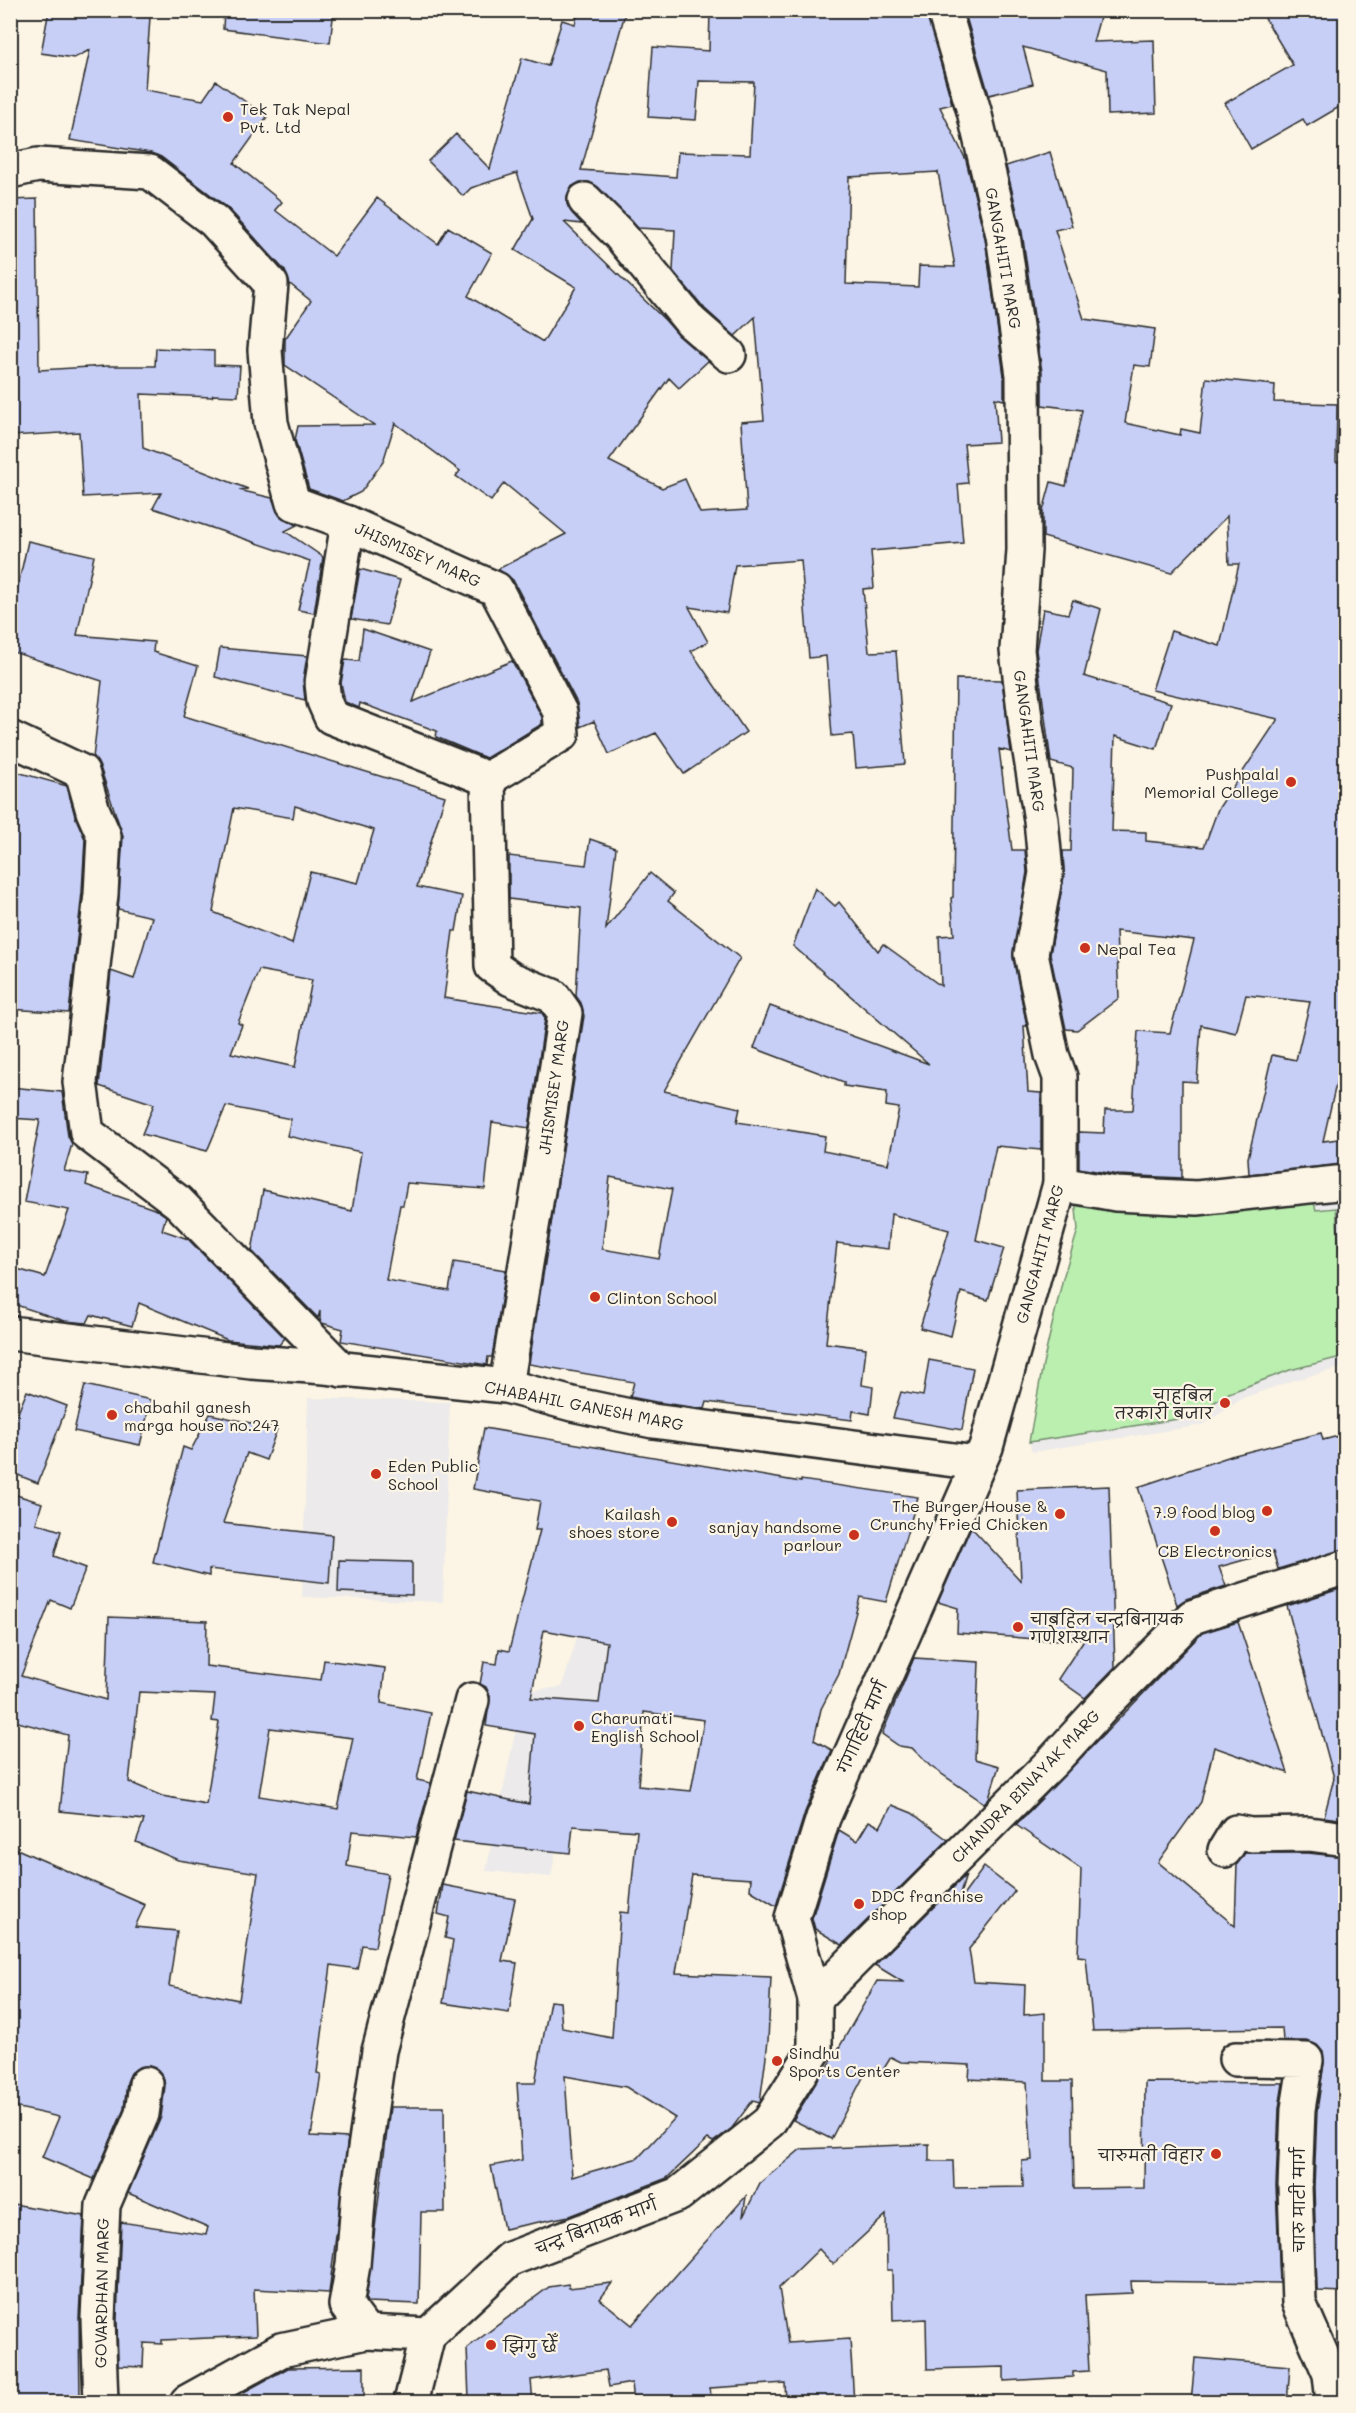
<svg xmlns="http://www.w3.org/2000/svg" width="1356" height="2413" viewBox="0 0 1356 2413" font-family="Mali,'Playpen Sans Deva',sans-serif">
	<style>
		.built { fill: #eceaea }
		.green { fill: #bbefb0; stroke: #738d6e; stroke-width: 1.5 }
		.building { fill: #c7cff7; stroke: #2b2b2b; stroke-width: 1.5; fill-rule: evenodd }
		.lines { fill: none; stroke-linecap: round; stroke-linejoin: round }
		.minor-casing { stroke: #2b2b2b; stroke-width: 38 }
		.minor { stroke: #fcf5e5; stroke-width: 33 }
		.poi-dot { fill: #c8321e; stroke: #fcf5e5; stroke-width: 2 }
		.labels { text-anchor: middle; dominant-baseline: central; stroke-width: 4.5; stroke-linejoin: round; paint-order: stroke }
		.poi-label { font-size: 16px; fill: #2b2b2b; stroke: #fcf5e5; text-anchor: start }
		.street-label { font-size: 16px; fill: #2b2b2b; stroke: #fcf5e5 }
	</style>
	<rect width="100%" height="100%" fill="#fcf5e5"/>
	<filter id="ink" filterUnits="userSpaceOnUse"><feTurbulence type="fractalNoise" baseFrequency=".0167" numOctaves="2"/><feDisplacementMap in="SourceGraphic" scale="12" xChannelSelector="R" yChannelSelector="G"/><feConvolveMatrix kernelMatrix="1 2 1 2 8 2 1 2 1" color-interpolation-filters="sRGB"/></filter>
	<g filter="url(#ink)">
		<!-- built -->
		<g class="built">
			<path d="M1345 1196V1320L1336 1209 1315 1210 1313 1199Z"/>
			<path d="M1345 1356V1367L1294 1380 1243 1398 1203 1425 1032 1452 1029 1442 1191 1417 1229 1393 1290 1370Z"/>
			<path d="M308 1398 450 1402 443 1602 302 1597Z"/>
			<path d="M583 1618 661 1631 572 1761 551 1877 486 1871 524 1691 562 1687Z"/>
		</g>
		<!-- green -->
		<path class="green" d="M1075 1198 1137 1213 1194 1215 1313 1199 1316 1210 1336 1208 1345 1320V1356L1290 1370 1229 1393 1191 1417 1029 1442 1043 1364 1063 1278 1078 1230Z"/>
		<!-- building -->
		<g class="building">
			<path d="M49 10H163L150 17 145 90 203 100 216 81 267 117 234 163 282 202 275 210 334 256 377 198 438 244 448 227 492 253 468 296 543 342 576 287 515 250 533 219 517 173 471 188 463 196 428 161 456 134 490 169 522 58 548 66 562 20 575 24 579 10H626L581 170 676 177 678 152 750 154 754 82 699 81 696 120 648 117 653 47 709 51 710 10H926L952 104 940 107 966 160 985 238 1004 376V400L995 398 998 442 964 444 968 483 958 484 963 543 871 551 874 588 863 589 869 652 896 651 905 764 856 768 853 734 832 736 826 656 809 658 801 560 735 565 727 613 689 607 708 642 691 651 746 732 684 774 656 733 609 754 594 721 580 727 577 703 513 580 498 569 566 534 504 483 491 501 456 476 460 471 395 423 383 462 361 492 343 501 309 489 295 440 298 426 374 425 285 365V339L311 301 290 284 285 271 228 208 161 157 151 153 70 140 90 50 74 58 41 53ZM938 172 955 267 919 266 918 287 846 284 849 177ZM580 182H589L598 187 638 228 675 230 673 271 705 309 735 336 755 317 764 420 741 422 747 510 700 513 685 479 662 488 609 461 669 378 679 388 708 361 679 336 665 320 564 222 582 224 572 213 567 204V196L571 187Z"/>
			<path d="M224 10H334L330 43 223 29Z"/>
			<path d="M964 10H1102L1093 42 1154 40 1156 113 1108 115 1107 70 1023 47 1033 84 989 95Z"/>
			<path d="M1260 10H1346V103L1307 126 1303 119 1251 149 1225 103 1293 65Z"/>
			<path d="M1050 152 1072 226 1055 230 1084 319 1155 329 1150 367 1134 365 1125 423 1180 435 1181 429 1200 433 1206 378 1275 385 1274 402 1337 404 1336 462 1346 461V1040L1323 1141 1346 1138V1164L1249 1174 1248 1158 1272 1055 1296 1060 1310 1002 1246 995 1236 1033 1201 1025 1197 1082 1182 1081V1178L1118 1175 1079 1168V1132L1104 1133 1105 1110H1133L1138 1031 1170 1033 1194 940 1116 931 1119 998 1077 1030 1066 1029 1050 954 1064 876 1063 851H1071L1073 768 1051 762 1036 650 1043 609 1068 614 1073 600 1101 609 1084 676 1171 703 1156 749 1115 736 1112 831 1146 832V841L1204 847 1218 809 1278 719 1152 690 1171 631 1220 646 1239 564H1229L1227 516 1171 573 1043 537V511L1051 482 1066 486 1082 410 1042 405V372L1022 232 1006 166Z"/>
			<path d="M37 199 39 370 107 366H155L156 348 214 351V365L240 366 238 396 213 395 212 397 141 394 143 448 248 489 239 490 272 498 280 516 297 525 285 531 323 557 314 613 298 610 310 561 153 508 161 493 83 497 79 432 10 436V200Z"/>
			<path d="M28 541 94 556 77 635 154 642 153 652 198 666 184 716 445 796 417 887 462 896 456 931H453L444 998 542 1013 545 1018 529 1128 492 1122 485 1189 407 1183 403 1205H400L386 1280 449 1291 454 1262 506 1270 492 1357H488L487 1365 341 1341 343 1329 322 1323 320 1320V1311L318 1318 252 1251 263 1190 352 1211 361 1152 287 1136 291 1119 226 1106 207 1151 142 1134 154 1104 99 1086 111 971 134 979 152 917 118 909 123 836 100 767 93 758 102 681 10 651V622ZM295 806 374 830 358 883 310 872 292 944 213 912 234 808 293 818ZM259 970 312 980 295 1067 231 1053 242 1025 238 1023Z"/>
			<path d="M360 569 400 580 387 625 351 619Z"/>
			<path d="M363 629 430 652 413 702 512 661 542 717V724L486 758 436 737 437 731 360 703 359 708 345 702 341 683 345 660 359 661Z"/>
			<path d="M220 648 307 656 303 680 305 700 215 677Z"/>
			<path d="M956 679 1002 680 1011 752 999 749 1012 850H1025L1027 872 1013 957 1027 1026H1024L1028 1092 1041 1093V1150L996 1146 976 1240 1004 1248 988 1300 961 1292 951 1336 920 1328 949 1230 891 1214 888 1249 837 1243 826 1343 866 1348 862 1385 873 1387 870 1414 853 1411 852 1420 707 1402 705 1409 656 1402 630 1397 634 1382 529 1364 584 1016 581 1003 576 996 581 908 509 899V856L586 865 590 839 616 848 606 929 650 873 674 893 668 901 740 958 664 1091 740 1108 737 1122 825 1136 823 1151 888 1164 899 1108 886 1106 887 1092 844 1086V1082L754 1048 770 1006 929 1064 793 946 815 888 835 906 839 902 878 951 883 944 941 986 939 936 954 935 951 898 953 897ZM610 1177 672 1189 659 1259 602 1249Z"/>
			<path d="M10 770 67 786 75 816 85 839 82 892 69 1013 10 1009Z"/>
			<path d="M10 1087 62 1092 68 1136 72 1144 64 1171 88 1175 86 1185 157 1210 166 1216 162 1230 188 1239 285 1338 279 1345 228 1340 139 1303 132 1326 91 1315 87 1323 65 1321 10 1303V1267L45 1277 69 1210 24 1202 40 1120 10 1118Z"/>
			<path d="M929 1360 973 1368 962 1430 893 1418 901 1392 923 1396Z"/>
			<path d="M85 1385 151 1400 140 1445 74 1431Z"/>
			<path d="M27 1391 67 1406 38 1483 10 1472V1413L17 1415Z"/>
			<path d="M210 1414 277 1429 266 1460 247 1453 223 1523 332 1535 329 1583 209 1569V1576L153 1562 183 1447 191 1450Z"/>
			<path d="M484 1428 801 1482V1480L918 1497 886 1602 860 1597 839 1674 821 1709 814 1740 832 1750 805 1812 776 1906 750 1890 751 1879 692 1875 676 1973 771 1977 768 2041 760 2102 753 2100 732 2128 713 2142 708 2139 667 2178 569 2216 504 2229 491 2166 522 2160 517 2083H535L550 2001 560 2002 562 2028 612 2038 620 1912 629 1913 637 1831 573 1826 570 1853 454 1841 467 1791 529 1804 535 1734 486 1726 490 1696 486 1687 480 1684 484 1662 497 1664 499 1649 509 1651 540 1530H535L540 1501 473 1489ZM544 1630 607 1642 599 1703 531 1698ZM644 1712 704 1720 691 1791 638 1786ZM565 2076 626 2087 675 2118 638 2158 572 2177Z"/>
			<path d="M1321 1433 1323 1440 1346 1434V1549L1278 1569 1273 1552 1219 1567 1226 1586 1186 1599 1177 1605 1138 1487 1231 1456Z"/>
			<path d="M1109 1486 1115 1667 1085 1698 1058 1679 1085 1638 1050 1640 957 1633 958 1608 938 1602 971 1527 1021 1581 1017 1490Z"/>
			<path d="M10 1493 42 1503 36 1523 61 1531 54 1556 86 1568 70 1608 51 1600 21 1676 106 1700 109 1617 207 1621 206 1666 321 1680 324 1660 385 1668 381 1703 431 1713 417 1780 431 1783 416 1837 352 1831 347 1866 388 1874 375 1947 362 1945 357 1969 331 1965 317 2073 321 2074 311 2136 348 2138 329 2293 254 2289 256 2336 162 2340V2344L144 2343 143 2367 118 2366 117 2319 121 2222 206 2235 208 2227 128 2193 161 2117 165 2086 163 2076 157 2069 149 2066 139 2067 131 2073 127 2082 124 2109 94 2179 42 2157 59 2117 10 2106V1846L145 1905 135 1927 177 1931 169 1986 239 2000 258 1873 178 1860 136 1842 144 1820 60 1811 68 1735 10 1720ZM139 1692 215 1695 212 1721 219 1722 206 1804 162 1796 129 1782ZM270 1728 353 1738 338 1809 259 1796Z"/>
			<path d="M339 1560 412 1562V1595L338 1592Z"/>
			<path d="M1346 1587V1820L1324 1817 1334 1778 1287 1606Z"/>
			<path d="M1238 1622 1288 1773 1214 1747 1201 1802 1158 1862 1235 1926 1237 1864 1245 1853H1308L1346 1857V2292L1317 2291 1314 2187 1317 2111 1324 2063 1323 2052 1317 2045 1307 2041H1283L1282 2028 1093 2031 1086 1957 1078 1956 1081 1869 1016 1825 1202 1633Z"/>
			<path d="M914 1658 979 1662 975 1759 999 1766 989 1798 984 1803 930 1766 912 1748 899 1746 882 1734Z"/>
			<path d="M892 1805 912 1813 948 1840 842 1945 815 1929 812 1918 839 1830 857 1841 869 1821 880 1827Z"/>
			<path d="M984 1867 1015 1891 969 1949 974 1982 1025 1985 1024 2015 1045 2013V2081H1072L1074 2189 1144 2188 1145 2082 1283 2083 1279 2108 1276 2186 1280 2283 1131 2281 1132 2293 1085 2295 1089 2371 1073 2372V2377L1004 2381V2367L927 2369 926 2319 893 2321 892 2270H887L886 2215 833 2264 819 2249 779 2288 788 2343 850 2339 854 2403H786L785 2383 710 2388 712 2403H634L632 2383 609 2387 606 2370 531 2380 533 2403H487L486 2398 469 2399 467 2348 549 2287 568 2284 569 2288 612 2283 600 2299 632 2325 746 2196 743 2217 760 2183 801 2149 929 2144V2161H953L954 2188 1023 2187 1022 2161 1032 2160 1027 2082 969 2079 970 2065 901 2062 891 2057 880 2075 868 2068 831 2139 793 2120 822 2073 824 2074 877 1981 903 1982 875 1965 966 1875 957 1904Z"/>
			<path d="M443 1885 515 1899 502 1961 517 1963 509 2013 443 2003 453 1940 445 1938 449 1917 438 1914Z"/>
			<path d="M390 2107H444L445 2212H421L419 2304 367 2302 366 2300Z"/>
			<path d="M13 2204 84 2216 79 2318 80 2403H10V2210H12Z"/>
			<path d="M1195 2358 1290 2366 1287 2403H1191Z"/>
			<path d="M364 2367V2403H244V2392L288 2368Z"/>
		</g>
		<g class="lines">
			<!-- minor casing -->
			<g class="minor-casing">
				<g id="minor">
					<path d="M10 171 38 165 150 172 214 221 271 284 265 350 271 423 293 503 348 523 496 589 560 712 562 734 488 779 492 966 511 979 553 996 565 1013 539 1184 506 1386"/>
					<path d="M585 200 619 234 691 322 729 355"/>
					<path d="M348 523 322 683 324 701 331 717 488 779"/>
					<path d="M10 738 82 772 93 811 104 836 101 894 80 1082 87 1133 178 1202 342 1370"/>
					<path d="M1060 1184 1116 1194 1197 1198 1346 1182"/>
					<path d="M10 1333 251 1362 325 1367 506 1386 572 1404 653 1421 977 1463"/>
					<path d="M1225 1850 1236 1832 1250 1835 1309 1834 1346 1839"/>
					<path d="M815 1999 1054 1760 1108 1701 1192 1617 1346 1567"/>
					<path d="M1236 2059 1306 2060 1298 2109 1295 2187 1299 2303 1330 2374 1333 2402"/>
					<path d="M366 2332 346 2305 353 2265 359 2190 379 2051 472 1700"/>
					<path d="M101 2402 98 2319 103 2205 142 2114 146 2084"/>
					<path d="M187 2402 281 2350 366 2332 428 2335 510 2259 679 2194 769 2122 815 2049V1999L792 1918 823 1818 986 1447 1060 1184V1077L1052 1055 1031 954 1046 873 1041 820 1026 727 1017 650 1024 550 1023 375 1003 235 974 111 944 10"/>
					<path d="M411 2402 428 2335"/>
				</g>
			</g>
			<!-- minor -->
			<use href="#minor" class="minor"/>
		</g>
	</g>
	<!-- markers -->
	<g class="poi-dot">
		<circle cx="228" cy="117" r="6"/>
		<circle cx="1291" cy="782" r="6"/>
		<circle cx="1085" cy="948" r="6"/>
		<circle cx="595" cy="1297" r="6"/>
		<circle cx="1225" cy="1403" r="6"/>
		<circle cx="112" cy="1415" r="6"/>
		<circle cx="376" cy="1474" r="6"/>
		<circle cx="1267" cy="1511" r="6"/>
		<circle cx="1060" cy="1514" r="6"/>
		<circle cx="672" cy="1522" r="6"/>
		<circle cx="1215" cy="1531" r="6"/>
		<circle cx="854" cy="1535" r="6"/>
		<circle cx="1018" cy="1627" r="6"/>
		<circle cx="579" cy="1726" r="6"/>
		<circle cx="859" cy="1904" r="6"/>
		<circle cx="777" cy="2061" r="6"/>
		<circle cx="1216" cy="2154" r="6"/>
		<circle cx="491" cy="2345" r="6"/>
	</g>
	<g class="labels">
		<!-- poi labels -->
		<g class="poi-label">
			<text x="240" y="108">Tek Tak Nepal<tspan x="240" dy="18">Pvt. Ltd</tspan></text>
			<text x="1279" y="773" text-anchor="end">Pushpalal<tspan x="1279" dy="18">Memorial College</tspan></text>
			<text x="1097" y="948">Nepal Tea</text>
			<text x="607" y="1297">Clinton School</text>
			<text x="1213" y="1394" text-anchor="end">चाहबिल<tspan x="1213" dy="18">तरकारी बजार</tspan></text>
			<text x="124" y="1406">chabahil ganesh<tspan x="124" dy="18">marga house no.247</tspan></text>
			<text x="388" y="1465">Eden Public<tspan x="388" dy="18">School</tspan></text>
			<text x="1048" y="1505" text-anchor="end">The Burger House &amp;<tspan x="1048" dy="18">Crunchy Fried Chicken</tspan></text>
			<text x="1255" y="1511" text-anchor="end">7.9 food blog</text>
			<text x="660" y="1513" text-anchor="end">Kailash<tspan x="660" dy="18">shoes store</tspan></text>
			<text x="842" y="1526" text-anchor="end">sanjay handsome<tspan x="842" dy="18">parlour</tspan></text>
			<text x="1215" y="1550" text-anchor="middle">CB Electronics</text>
			<text x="1030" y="1618">चाबहिल चन्द्रबिनायक<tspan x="1030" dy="18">गणेशस्थान</tspan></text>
			<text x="591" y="1717">Charumati<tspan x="591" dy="18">English School</tspan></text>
			<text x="871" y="1895">DDC franchise<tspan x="871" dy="18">shop</tspan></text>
			<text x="789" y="2052">Sindhu<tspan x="789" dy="18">Sports Center</tspan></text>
			<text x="1204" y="2154" text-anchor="end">चारुमती विहार</text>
			<text x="503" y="2345">झिगु छेँ</text>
		</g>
		<!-- street labels -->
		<g class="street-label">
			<text transform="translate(1004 258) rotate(80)">GANGAHITI MARG</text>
			<text transform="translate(418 554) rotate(24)">JHISMISEY MARG</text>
			<text transform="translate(1030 741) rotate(82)">GANGAHITI MARG</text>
			<text transform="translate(553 1087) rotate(-82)">JHISMISEY MARG</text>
			<text transform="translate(1039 1254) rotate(-75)">GANGAHITI MARG</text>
			<text transform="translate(584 1405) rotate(11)">CHABAHIL GANESH MARG</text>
			<text transform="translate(862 1727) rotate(-66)">गंगाहिटी मार्ग</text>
			<text transform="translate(1025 1786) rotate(-46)">CHANDRA BINAYAK MARG</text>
			<text transform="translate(1298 2200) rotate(-90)">चारु माटी मार्ग</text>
			<text transform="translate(596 2226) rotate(-21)">चन्द्र बिनायक मार्ग</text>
			<text transform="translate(101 2293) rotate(-89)">GOVARDHAN MARG</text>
		</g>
	</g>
	<!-- margin -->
	<rect width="1356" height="2413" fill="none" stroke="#fcf5e5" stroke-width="36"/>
	<rect x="18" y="18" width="1320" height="2377" fill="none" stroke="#2b2b2b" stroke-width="2" filter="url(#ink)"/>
</svg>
